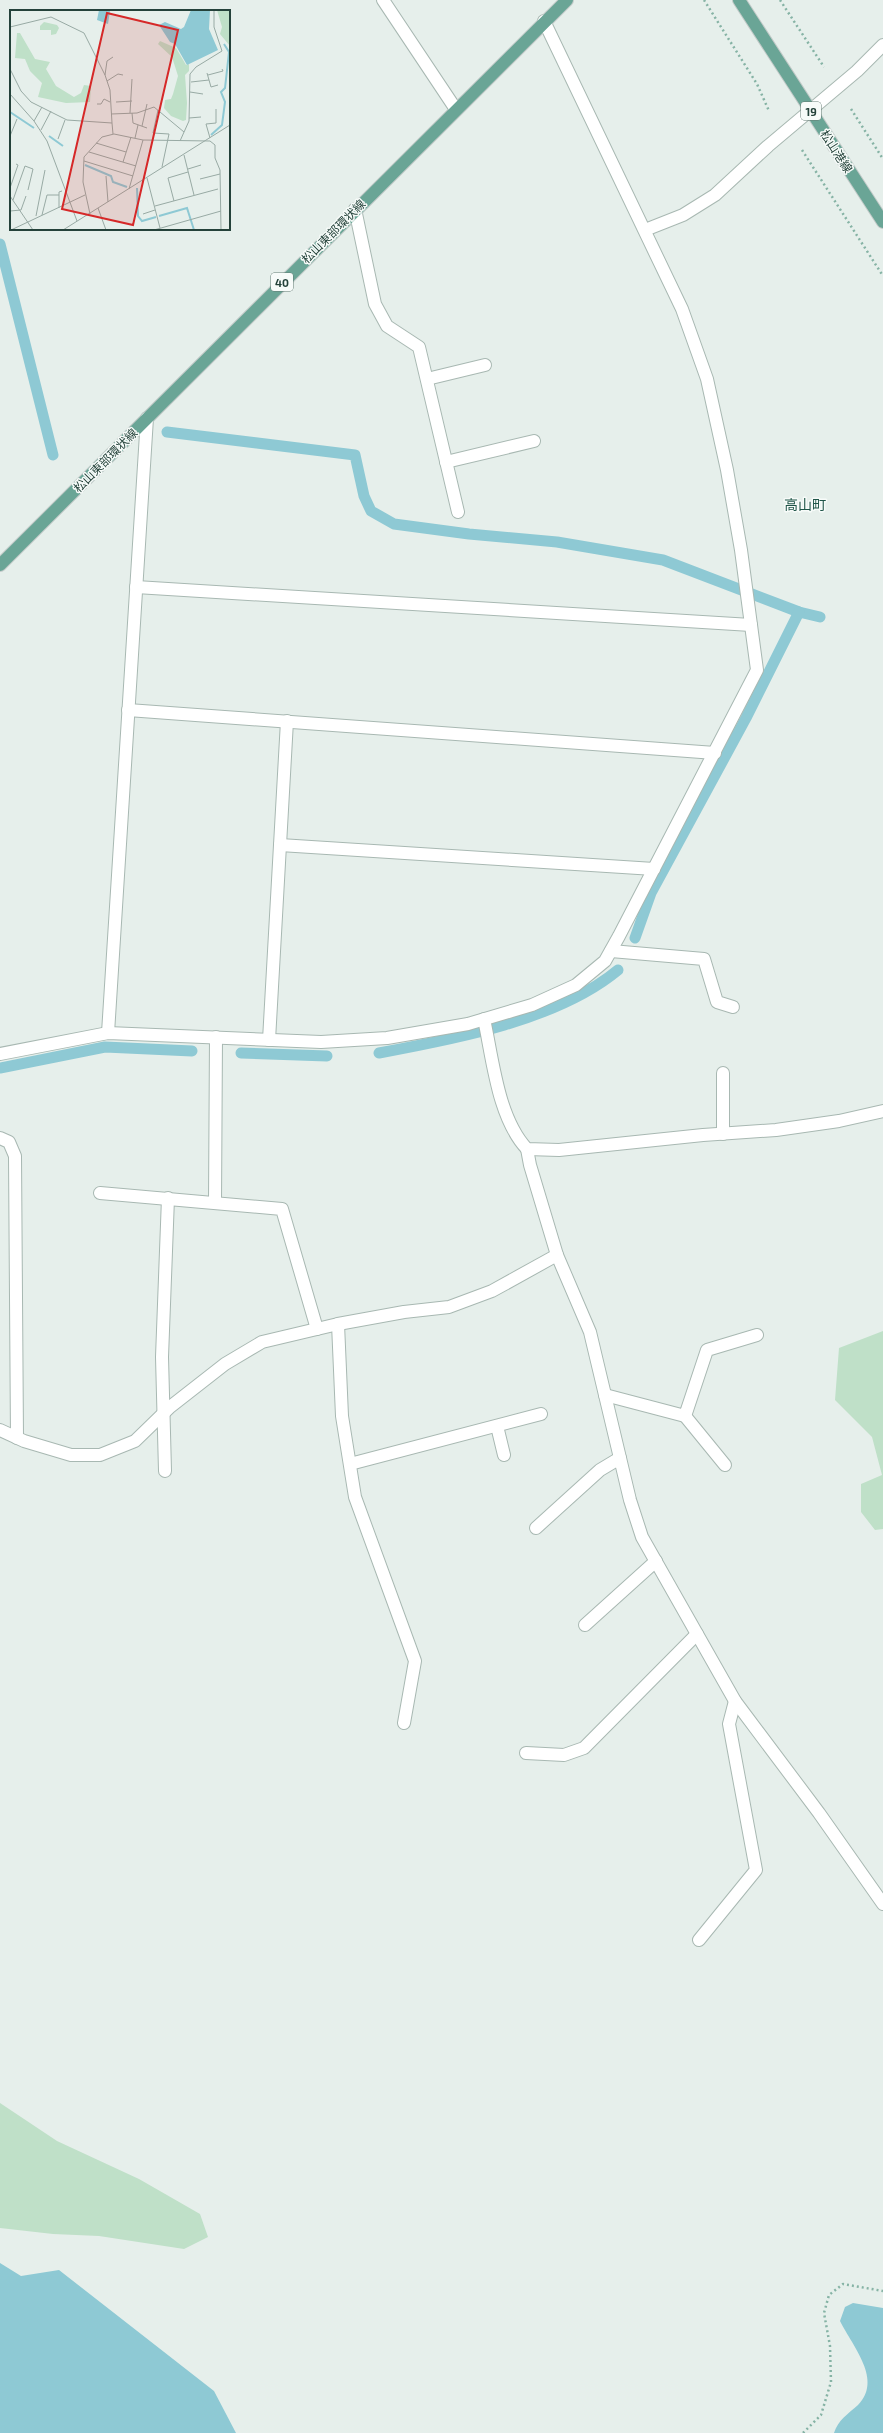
<svg xmlns="http://www.w3.org/2000/svg" width="883" height="2433" viewBox="0 0 883 2433" font-family="'Exo 2','Noto Sans JP',sans-serif">
	<style>
		.green { fill: #bfe0c8 }
		.water { fill: #8ec9d4 }
		.lines { fill: none; stroke-linecap: round; stroke-linejoin: round }
		.stream { stroke: #8ec9d4; stroke-width: 11 }
		.minor-casing { stroke: #a8b8b2; stroke-width: 14 }
		.major-casing { stroke: #c2cac8; stroke-width: 14 }
		.path { stroke: #86b3a5; stroke-width: 2.5; stroke-dasharray: 2 3; stroke-linecap: butt }
		.minor { stroke: #fff; stroke-width: 12 }
		.major { stroke: #6aa596; stroke-width: 12 }
		.labels { text-anchor: middle; dominant-baseline: central; stroke-width: 3; stroke-linejoin: round; paint-order: stroke }
		.shield { fill: #f7fbf9; stroke: #637a73; stroke-width: 1 }
		.shield-label { font-size: 11px; font-weight: bold; fill: #24423a }
		.street-label { font-size: 12px; fill: #24423a; stroke: #f7fbf9 }
		.quarter-label { font-size: 14px; fill: #1f5548; stroke: #f7fbf9 }
		.inset-river { fill: none; stroke: #8ec9d4; stroke-width: 2 }
		.inset-road { fill: none; stroke: #98aaa4; stroke-width: 1 }
		.view { fill: #d62828; fill-opacity: 0.15; stroke: #d62828; stroke-width: 2 }
		.inset-edge { fill: none; stroke: #24423a; stroke-width: 2 }
	</style>
	<rect width="100%" height="100%" fill="#e6efeb"/>
	<!-- green -->
	<g class="green">
		<path d="M883 1331V1529L875 1530 861 1512V1484L882 1475 872 1437 835 1400 839 1348Z"/>
		<path d="M0 2103 57 2141 139 2179 200 2214 208 2237 184 2249 99 2236 53 2234 0 2228Z"/>
	</g>
	<!-- water -->
	<g class="water">
		<path d="M0 2263 21 2276 59 2270 214 2391 236 2433H0Z"/>
		<path d="M853 2303 883 2308V2433H834C838 2420 848 2414 858 2405 883 2380 853 2347 840 2321L845 2307Z"/>
	</g>
	<g class="lines">
		<!-- stream -->
		<g class="stream">
			<path d="M0 244 53 455"/>
			<path d="M167 432 355 455 364 496 371 511 394 524 469 534 557 542 663 560 799 612 820 617"/>
			<path d="M635 938 651 893 746 718 799 612"/>
			<path d="M241 1053 327 1056"/>
			<path d="M379 1053C455 1039 558 1020 618 970"/>
			<path d="M0 1068 105 1047 192 1051"/>
		</g>
		<!-- minor casing -->
		<g class="minor-casing">
			<g id="minor">
				<path d="M383 0 455 108"/>
				<path d="M355 209 375 304 387 326 419 347 458 512"/>
				<path d="M645 230 683 215 715 195 768 146 857 71 883 45"/>
				<path d="M427 379 485 365"/>
				<path d="M446 462 534 441"/>
				<path d="M136 587 751 625"/>
				<path d="M128 710 715 753"/>
				<path d="M280 845 654 869"/>
				<path d="M611 951 704 959 717 1002 733 1007"/>
				<path d="M484 1019C493 1061 498 1118 527 1149L559 1150 703 1135 776 1130 839 1121 883 1111"/>
				<path d="M108 1033 147 418"/>
				<path d="M269 1040 287 721"/>
				<path d="M0 1054 108 1033 321 1042 387 1038 468 1024 532 1005 576 985 605 961 619 936 757 670 741 550 727 470 707 379 682 309 544 21"/>
				<path d="M723 1073V1134"/>
				<path d="M0 1138 9 1142 15 1156 17 1438"/>
				<path d="M527 1149 530 1165 557 1255 590 1332 630 1500 642 1537 735 1701 819 1813 883 1904"/>
				<path d="M100 1193 282 1209 317 1329"/>
				<path d="M215 1202 216 1037"/>
				<path d="M338 1324 342 1416 355 1497 415 1661 404 1723"/>
				<path d="M605 1395 685 1416 707 1350 757 1335"/>
				<path d="M685 1416 725 1465"/>
				<path d="M497 1426 504 1455"/>
				<path d="M0 1430 24 1441 71 1455H100L135 1441 170 1407 225 1364 262 1342 338 1324 404 1312 449 1307 492 1291 557 1255"/>
				<path d="M350 1464 541 1414"/>
				<path d="M165 1471 162 1357 168 1198"/>
				<path d="M536 1528 600 1470 620 1458"/>
				<path d="M585 1625 656 1561"/>
				<path d="M526 1753 564 1755 584 1748 697 1634"/>
				<path d="M699 1940 756 1870 729 1724 735 1701"/>
			</g>
		</g>
		<!-- major casing -->
		<g class="major-casing">
			<g id="major">
				<path d="M739 0 883 222"/>
				<path d="M0 565 567 0"/>
			</g>
		</g>
		<!-- path -->
		<g class="path">
			<path d="M704 0 757 84 769 111"/>
			<path d="M780 0 824 67"/>
			<path d="M851 109 883 159"/>
			<path d="M802 150 883 276"/>
			<path d="M803 2433 821 2415 831 2382 830 2346 824 2313 829 2295 843 2284 883 2291"/>
		</g>
		<!-- minor -->
		<use href="#minor" class="minor"/>
		<!-- major -->
		<use href="#major" class="major"/>
	</g>
	<g class="labels">
		<!-- shield labels -->
		<g class="shield">
			<rect x="801" y="102" width="20" height="18" rx="3"/>
			<rect x="271" y="273" width="22" height="18" rx="3"/>
		</g>
		<g class="shield-label">
			<text x="811" y="111">19</text>
			<text x="282" y="282">40</text>
		</g>
		<!-- street labels -->
		<g class="street-label">
			<text transform="translate(837 151) rotate(57)">松山港線</text>
			<text transform="translate(333 231) rotate(-45)">松山東部環状線</text>
			<text transform="translate(105 460) rotate(-45)">松山東部環状線</text>
		</g>
		<!-- quarter labels -->
		<g class="quarter-label">
			<text x="805" y="504">高山町</text>
		</g>
	</g>
	<!-- overview -->
	<g transform="translate(10 10)">
		<rect width="220" height="220" fill="#e6efeb"/>
		<path d="M207 0H220V36L210 24 212 17ZM34 12 47 15 49 18 46 24 41 25V20H30V16ZM7 23H10L25 49 40 52 36 59 46 76 64 87 71 83 74 75 81 76 80 92 56 93 28 87 32 73 20 61 15 49 5 48ZM150 31 166 38 176 55 179 54V61L175 65 177 93 176 110 173 111 161 106 154 98 155 90 161 89 163 84 168 66 162 47 148 34Z" fill="#bfe0c8"/>
		<path d="M89 0 100 1 98 14 87 10ZM181 0H200L199 19 208 40 177 55 165 34 160 32 149 15 155 12 171 19 174 17Z" fill="#8ec9d4"/>
		<path class="inset-river" d="M0 102 24 118M201 125 212 115 215 92 211 82 215 78 219 42 214 34M39 126 53 136M75 155 101 166 103 172 117 177M127 178 128 206 132 211 146 207M149 206 177 198 184 220"/>
		<path class="inset-road" d="M0 17 41 7 74 23 95 65 100 80 102 113M0 59 11 81 21 92 57 110 102 113 103 124M197 63 201 77 208 75M95 65 97 51 103 47M198 65 213 61 212 59M97 71 108 64 113 65M181 72 199 70M180 82 193 84M0 84 24 111 37 131 67 211M106 92 122 91M87 94H91L94 89 100 92M148 100 143 123 159 124 152 157M120 103 122 69M122 103 123 113 137 118M101 104 127 103 144 97 174 122M179 108 191 107M24 111 32 97M132 116 137 94M31 120 41 101M0 126 7 109M125 128 128 115M200 128 196 114 206 113V99M48 129 55 110M170 131 179 111 180 64 186 57 212 41 204 17V0M86 133 116 142M79 142 126 156M174 145 184 185M74 151 123 166M113 152 121 127M178 159 191 155M96 166 98 192M137 168 150 218M190 169 210 164M220 176V216M0 178 8 155 6 154M119 179 133 130M0 186 23 220M3 190 15 156 23 159 18 180M164 191 158 168 178 162M145 196 208 179M49 198V182L52 181M88 198 96 220M0 201 11 200 16 186M80 204 73 172 74 147 92 127 104 124 133 130 200 131 205 135V148L210 160 211 220M133 204 145 200M32 205 37 185H49M26 206 35 160M1 220 75 185M53 220 220 115M144 220 211 201"/>
		<path class="view" d="M97 3 168 20 123 215 52 199Z"/>
		<rect width="220" height="220" class="inset-edge"/>
	</g>
</svg>
